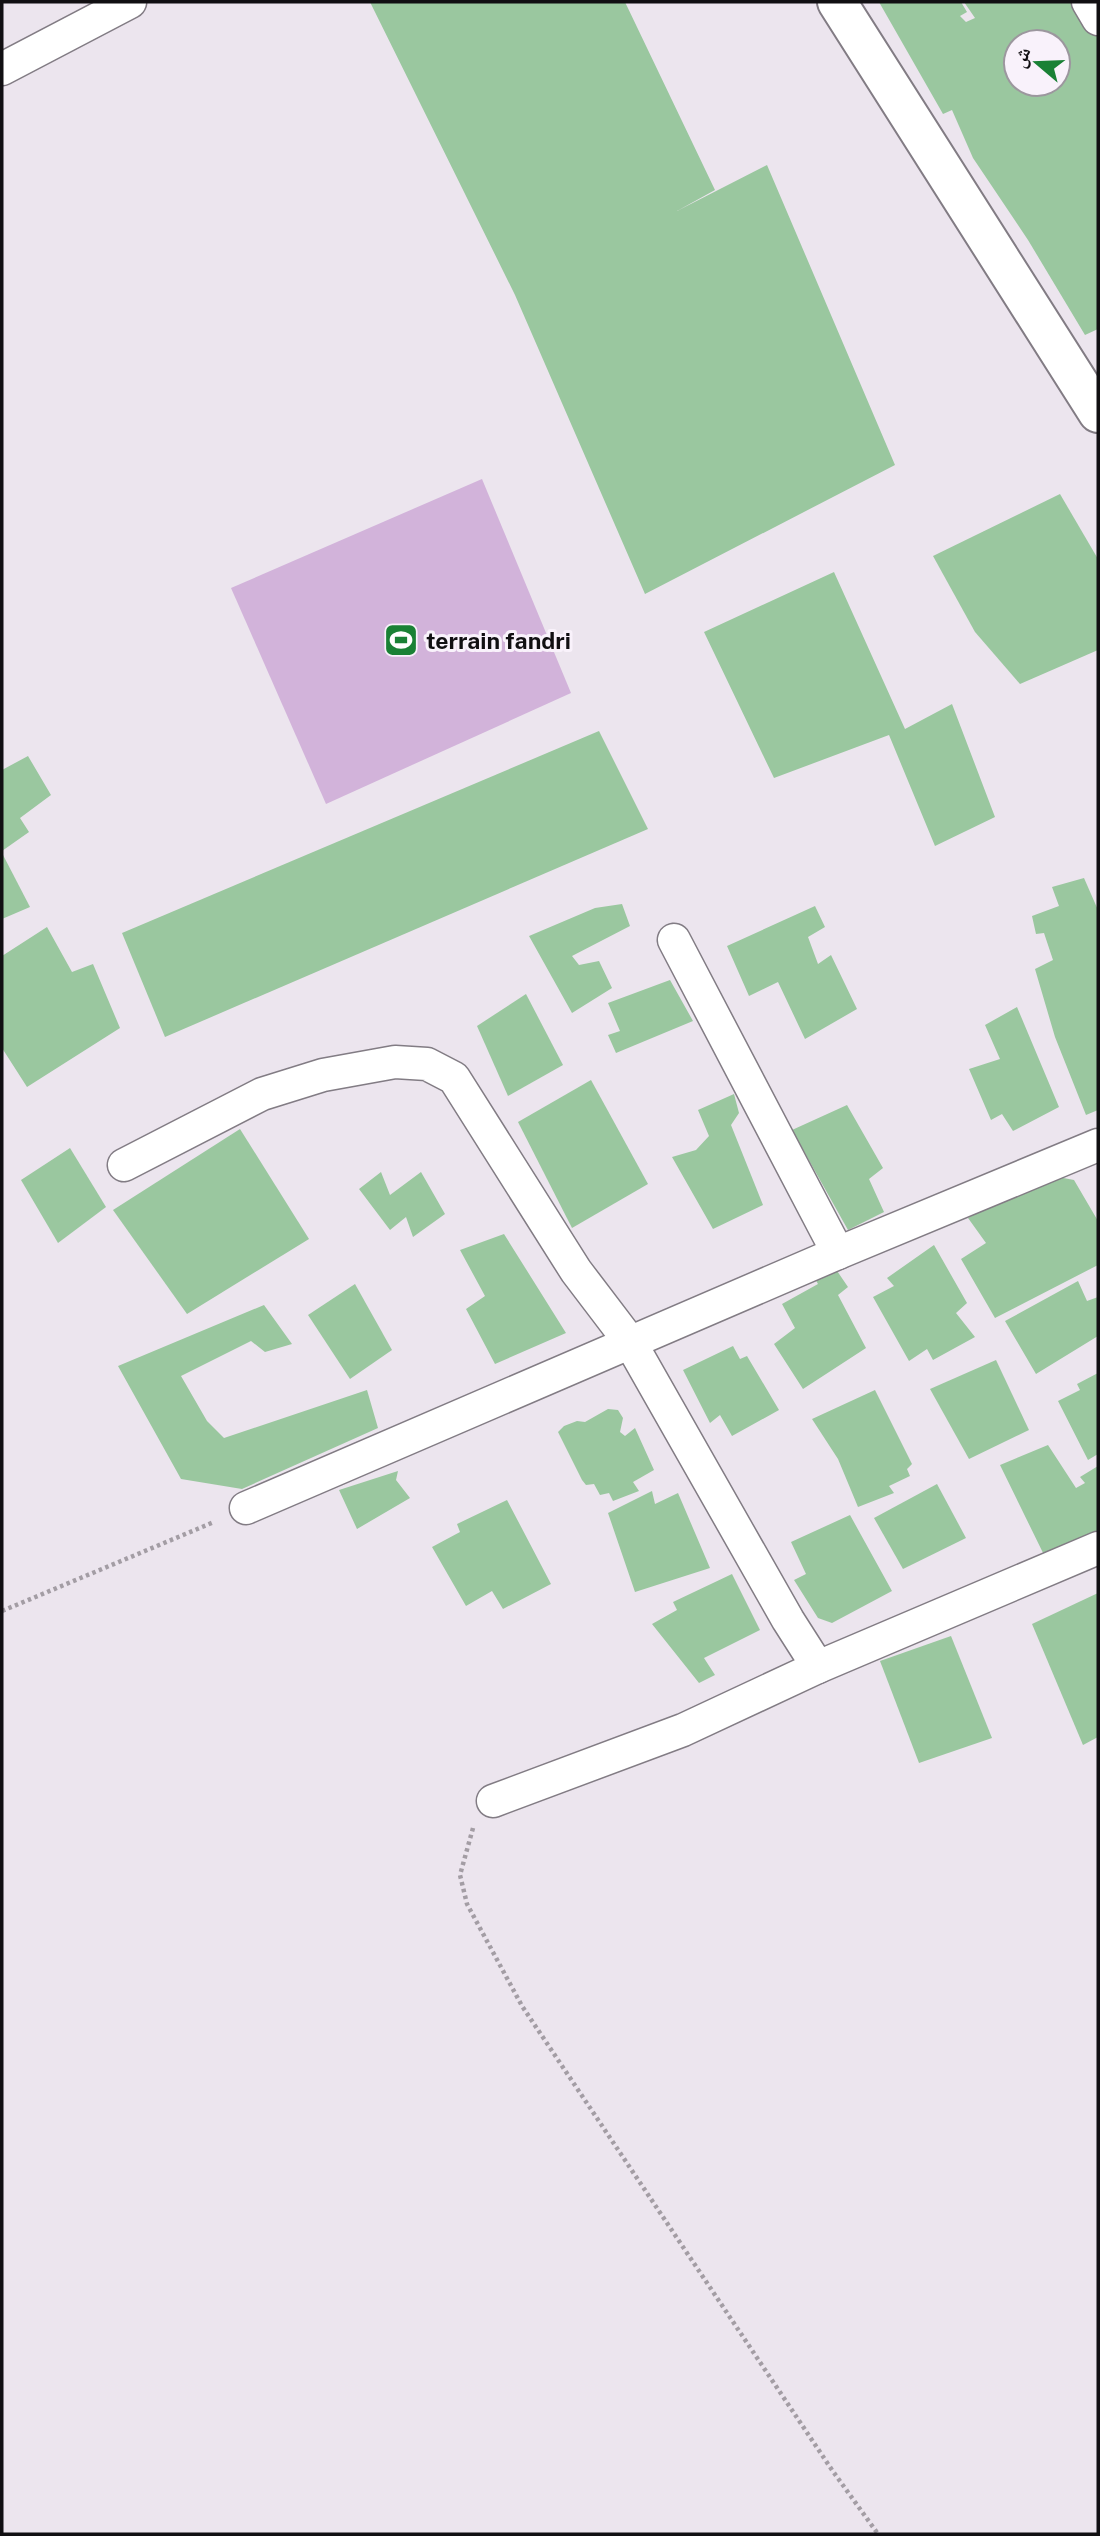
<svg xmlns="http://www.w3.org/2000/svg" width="1100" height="2536" viewBox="0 0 1100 2536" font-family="'Public Sans','Noto Naskh Arabic',sans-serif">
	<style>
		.green { fill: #d2b3da }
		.building { fill: #9ac79f; fill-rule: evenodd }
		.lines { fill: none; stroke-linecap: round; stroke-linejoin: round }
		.minor-casing { stroke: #827c84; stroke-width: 35 }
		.secondary-casing { stroke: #827c84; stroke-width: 42 }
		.path { stroke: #a39da4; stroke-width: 4.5; stroke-dasharray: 3.5 3.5; stroke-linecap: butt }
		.minor { stroke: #fff; stroke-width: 32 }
		.secondary { stroke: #fff; stroke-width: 38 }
		.labels { text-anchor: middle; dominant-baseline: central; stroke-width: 6; stroke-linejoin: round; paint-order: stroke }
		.poi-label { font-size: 23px; font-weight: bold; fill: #110f12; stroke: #f9f2fb; text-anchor: start }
	</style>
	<rect width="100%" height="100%" fill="#ece5ee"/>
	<!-- green -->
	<path class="green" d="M482 479 571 693 326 804 231 588Z"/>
	<!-- building -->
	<g class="building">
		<path d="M370 2H625L715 190 677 211 767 165 895 465 645 594 515 295Z"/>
		<path d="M879 2H961L967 12 960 16 966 22 975 18 964 2H1074L1098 37V329L1085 335 1028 240 973 158 952 110 943 114ZM1016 42H1058V84H1016Z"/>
		<path d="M1060 494 1098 559V650L1020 684 975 632 933 556Z"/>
		<path d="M834 572 905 729 952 704 995 817 935 846 889 735 774 778 704 632Z"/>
		<path d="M599 731 648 829 165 1037 122 933Z"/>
		<path d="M28 756 51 795 20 818 29 832 2 851V770Z"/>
		<path d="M2 853 30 907 2 919Z"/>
		<path d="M1084 878 1098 910V1110L1086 1115 1055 1037 1035 969 1053 960 1044 933 1036 934 1032 916 1059 906 1052 887Z"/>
		<path d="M622 904 630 926 572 956 579 965 599 961 612 988 572 1013 529 936 595 908Z"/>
		<path d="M815 906 825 927 808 937 818 964 831 955 857 1009 805 1039 778 982 749 996 727 946Z"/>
		<path d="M47 927 72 972 93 964 120 1028 27 1087 2 1048V956Z"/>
		<path d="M670 980 693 1021 616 1053 608 1035 620 1031 608 1003Z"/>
		<path d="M526 994 563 1065 508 1096 477 1026Z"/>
		<path d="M1017 1007 1059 1107 1013 1131 1002 1114 991 1120 969 1069 1000 1059 985 1025Z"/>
		<path d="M591 1080 648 1184 572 1228 518 1122Z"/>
		<path d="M734 1094 739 1113 731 1125 763 1205 713 1229 672 1157 696 1150 709 1136 698 1110Z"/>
		<path d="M847 1105 883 1168 869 1179 884 1212 848 1230 792 1130Z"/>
		<path d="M240 1129 309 1239 187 1314 113 1210Z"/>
		<path d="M70 1148 106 1207 58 1243 21 1180Z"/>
		<path d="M381 1172 390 1195 421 1172 445 1214 413 1237 406 1217 390 1230 359 1189Z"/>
		<path d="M1053 1176 1074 1180 1098 1221V1265L995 1318 961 1259 986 1243 968 1218 1025 1186Z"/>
		<path d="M504 1234 566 1333 495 1364 466 1309 485 1296 460 1250Z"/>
		<path d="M934 1245 967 1303 956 1313 975 1337 933 1360 927 1349 909 1361 873 1297 894 1286 887 1278Z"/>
		<path d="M831 1262 848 1287 838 1295 866 1348 803 1389 774 1344 795 1328 782 1304 818 1284 812 1273Z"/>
		<path d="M1078 1281 1087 1301 1098 1297V1336L1036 1374 1005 1321Z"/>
		<path d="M355 1284 392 1350 350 1379 308 1315Z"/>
		<path d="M264 1305 292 1344 265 1352 251 1341 181 1376 207 1421 224 1438 367 1390 378 1428 242 1489 181 1479 118 1366Z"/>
		<path d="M733 1346 740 1359 747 1356 779 1410 732 1436 720 1415 710 1423 683 1370Z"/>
		<path d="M996 1360 1029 1430 969 1459 930 1389Z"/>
		<path d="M1098 1373V1454L1088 1460 1058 1401 1080 1390 1077 1384Z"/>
		<path d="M875 1390 912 1464 907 1469 910 1476 889 1486 894 1493 858 1507 838 1459 812 1419Z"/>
		<path d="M608 1409 618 1410 623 1418 620 1432 625 1436 635 1428 654 1470 633 1482 639 1491 613 1501 609 1493 600 1495 594 1484 586 1485 582 1480 558 1432 564 1426 577 1421 585 1422Z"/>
		<path d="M1048 1445 1076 1488 1085 1483 1080 1477 1098 1466V1541L1046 1559 1000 1465Z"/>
		<path d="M398 1471 396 1480 410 1498 357 1529 339 1490Z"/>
		<path d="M937 1484 966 1538 903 1569 874 1518Z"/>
		<path d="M652 1491 655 1504 678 1493 710 1568 635 1592 608 1513Z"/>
		<path d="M507 1500 551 1584 503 1609 492 1591 466 1606 432 1547 460 1532 457 1524Z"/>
		<path d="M850 1515 892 1591 832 1623 818 1618 794 1580 806 1574 791 1542Z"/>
		<path d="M732 1574 760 1630 704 1658 715 1675 699 1683 652 1624 677 1610 673 1602Z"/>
		<path d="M1098 1593V1737L1083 1745 1032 1624Z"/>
		<path d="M951 1636 992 1738 919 1763 880 1661Z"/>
	</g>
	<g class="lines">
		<!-- minor casing -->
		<g class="minor-casing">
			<g id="minor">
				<path d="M1088 2 1098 19"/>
				<path d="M2 69 130 2"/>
				<path d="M674 940 838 1253"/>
				<path d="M124 1165 262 1094 323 1075 395 1062 427 1064 454 1078 576 1271 630 1342 788 1620 818 1667"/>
				<path d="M246 1508 838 1253 1098 1145"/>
				<path d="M493 1801 683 1730 818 1667 1098 1548"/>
			</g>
		</g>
		<!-- secondary casing -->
		<g class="secondary-casing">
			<path id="secondary" d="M837 2 1098 413"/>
		</g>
		<!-- path -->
		<g class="path">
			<path d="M2 1611 214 1522"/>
			<path d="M473 1828 460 1875 467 1904 522 2006 832 2470 878 2534"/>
		</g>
		<!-- minor -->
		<use href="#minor" class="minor"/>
		<!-- secondary -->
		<use href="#secondary" class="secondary"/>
	</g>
	<!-- icons -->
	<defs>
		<g id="stadium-square" transform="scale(1.75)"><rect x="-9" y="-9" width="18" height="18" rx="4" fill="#1a8135" stroke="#f9f2fb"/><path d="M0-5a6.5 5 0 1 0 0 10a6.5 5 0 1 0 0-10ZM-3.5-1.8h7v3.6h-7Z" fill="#fff"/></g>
	</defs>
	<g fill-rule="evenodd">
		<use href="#stadium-square" x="401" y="640"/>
	</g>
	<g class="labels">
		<!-- poi labels -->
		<g class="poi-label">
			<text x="426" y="640">terrain fandri</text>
		</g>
	</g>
	<!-- border -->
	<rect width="1100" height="2536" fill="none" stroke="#110f12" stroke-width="7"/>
	<!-- north arrow -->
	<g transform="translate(1037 63) rotate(289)"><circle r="33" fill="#f9f2fb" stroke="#9c979e" stroke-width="2"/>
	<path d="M0-5L12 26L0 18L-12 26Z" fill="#1a8135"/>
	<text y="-10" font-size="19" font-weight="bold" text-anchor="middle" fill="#110f12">ش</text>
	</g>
</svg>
